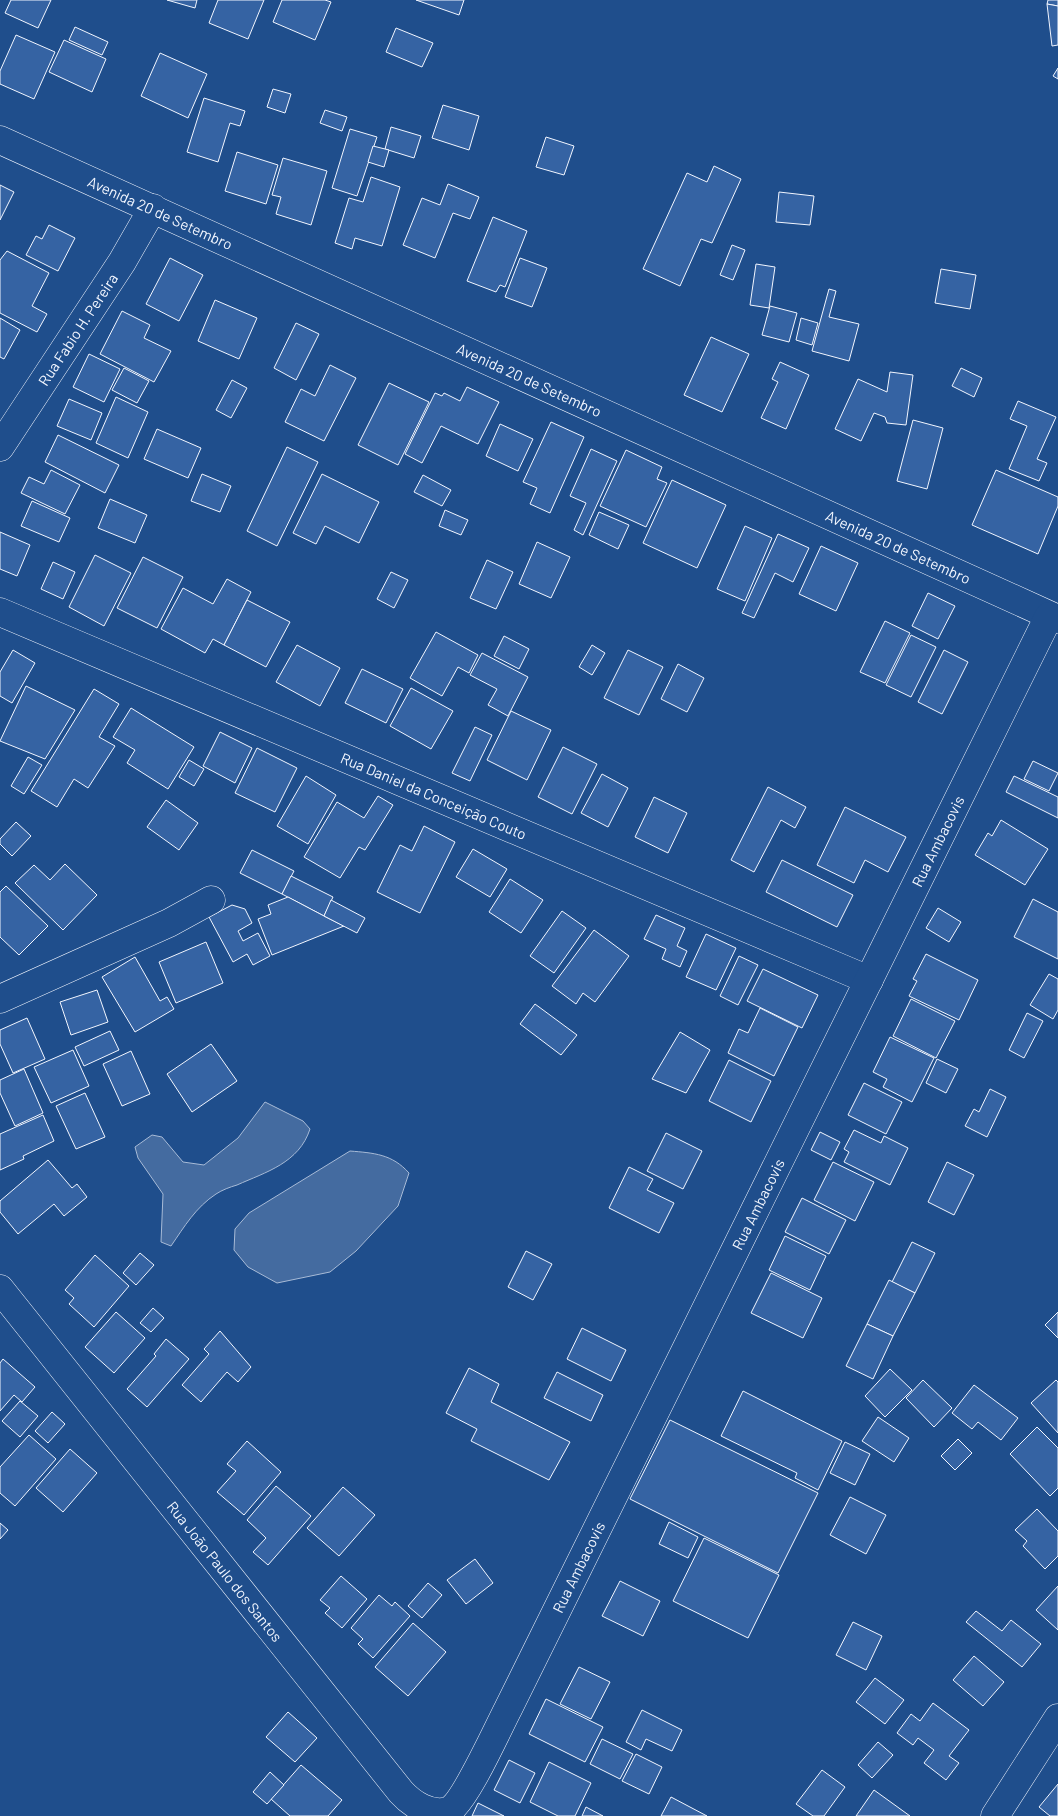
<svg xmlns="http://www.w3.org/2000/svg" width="1058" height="1816" viewBox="0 0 1058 1816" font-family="Barlow,sans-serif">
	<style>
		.water { fill: #446ba0; stroke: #a8bbd7 }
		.building { fill: #3563a3; stroke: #f2f6ff }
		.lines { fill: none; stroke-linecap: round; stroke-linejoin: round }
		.minor-casing { stroke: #f2f6ff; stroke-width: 29 }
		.minor { stroke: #1f4e8c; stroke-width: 28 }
		.labels { text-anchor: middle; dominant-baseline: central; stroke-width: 4; stroke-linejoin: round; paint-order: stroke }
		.street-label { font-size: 15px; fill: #f2f6ff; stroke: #1f4e8c }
	</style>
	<rect width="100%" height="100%" fill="#1f4e8c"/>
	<!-- water -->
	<g class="water">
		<path d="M265 1102 303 1121 310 1129C299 1163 266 1172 237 1185 230 1187 222 1190 216 1194 196 1207 184 1227 171 1246L161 1242 163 1194 138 1158 135 1147 152 1135 162 1137 183 1162 204 1165 238 1138Z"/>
		<path d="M350 1151C374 1153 392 1154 409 1173L398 1206 356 1251 330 1272 277 1283 248 1267 234 1250 235 1229 249 1213Z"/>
	</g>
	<!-- building -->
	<g class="building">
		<path d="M11 0H51L38 28 5 13Z"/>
		<path d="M167 0H197L195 8Z"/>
		<path d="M218 0H264L248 39 209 23Z"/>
		<path d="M282 0H325L331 2 315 40 273 22Z"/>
		<path d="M416 0H464L459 15Z"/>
		<path d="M1048 0H1058V6L1047 4Z"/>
		<path d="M1047 4 1058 6V45L1052 46Z"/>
		<path d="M75 27 108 42 102 55 69 40Z"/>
		<path d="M396 28 433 43 422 67 386 52Z"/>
		<path d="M16 35 55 52 34 99 0 84V71Z"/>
		<path d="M64 40 106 59 92 92 49 72Z"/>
		<path d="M160 53 207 74 188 118 141 96Z"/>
		<path d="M1058 68V79L1053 76Z"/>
		<path d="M273 89 291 94 285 113 267 107Z"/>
		<path d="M204 98 245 111 240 126 230 123 218 162 187 152Z"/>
		<path d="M443 105 479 116 469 150 432 138Z"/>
		<path d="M325 110 347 117 342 131 320 123Z"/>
		<path d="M391 127 421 136 414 158 385 149Z"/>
		<path d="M350 129 377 137 357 196 332 188Z"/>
		<path d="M546 137 574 146 564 175 536 167Z"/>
		<path d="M373 146 389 150 384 167 368 162Z"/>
		<path d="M237 152 278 165 266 204 225 191Z"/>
		<path d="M283 158 327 171 311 225 276 214 281 197 272 195Z"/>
		<path d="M714 166 741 179 712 243 701 239 680 286 643 269 687 173 707 182Z"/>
		<path d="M371 177 400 187 382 246 355 238 352 249 335 243 349 198 363 202Z"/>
		<path d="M448 184 479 197 470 219 453 213 435 258 403 245 422 198 440 205Z"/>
		<path d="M0 185 14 192 0 220Z"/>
		<path d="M779 192 814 196 810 225 776 222Z"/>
		<path d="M493 217 527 231 505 287 500 285 496 292 467 281Z"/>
		<path d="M49 225 75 238 58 271 26 255 36 236 42 239Z"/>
		<path d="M732 245 745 250 733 280 720 275Z"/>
		<path d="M7 251 49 273 32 306 47 314 37 332 0 313V260Z"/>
		<path d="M170 258 203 275 179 321 146 304Z"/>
		<path d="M520 258 547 268 532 307 505 297Z"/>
		<path d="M756 264 775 267 769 308 750 305Z"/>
		<path d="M941 269 976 275 970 309 935 303Z"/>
		<path d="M829 289 836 291 829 317 859 324 849 361 812 351Z"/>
		<path d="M215 300 257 318 239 359 198 341Z"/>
		<path d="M770 306 797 313 789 342 762 335Z"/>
		<path d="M122 311 150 325 144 338 171 351 154 382 100 354Z"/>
		<path d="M0 318 20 330 4 359 0 357Z"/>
		<path d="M801 318 818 323 812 345 796 340Z"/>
		<path d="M296 323 319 334 296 380 274 368Z"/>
		<path d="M711 337 749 354 722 412 684 395Z"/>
		<path d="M89 354 120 369 104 402 73 387Z"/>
		<path d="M780 362 809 375 786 429 761 418 778 382 772 379Z"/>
		<path d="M330 365 356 378 324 441 285 422 301 389 315 396Z"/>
		<path d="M124 368 149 381 137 403 112 390Z"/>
		<path d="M961 368 982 378 974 397 952 386Z"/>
		<path d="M890 372 913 375 906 425 887 423 885 417 874 413 861 441 835 429 858 379 887 392Z"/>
		<path d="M232 380 247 388 231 418 216 410Z"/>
		<path d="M389 383 429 402 398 465 358 445Z"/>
		<path d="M467 387 499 402 478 444 441 426 422 463 405 454 435 393 442 396 444 393 460 401Z"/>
		<path d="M116 397 148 412 128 458 96 443Z"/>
		<path d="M69 399 102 413 91 440 57 426Z"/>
		<path d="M1018 401 1056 417 1037 459 1047 463 1039 481 1009 469 1027 426 1010 419Z"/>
		<path d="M913 420 943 428 927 489 897 481Z"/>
		<path d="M551 422 584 437 550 513 530 504 537 488 523 482Z"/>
		<path d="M500 424 533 439 518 471 486 456Z"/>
		<path d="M157 429 201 448 188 478 144 459Z"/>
		<path d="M58 435 119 465 105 493 45 462Z"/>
		<path d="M287 447 318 462 277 546 247 531Z"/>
		<path d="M591 449 617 461 583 535 574 530 586 503 570 496Z"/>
		<path d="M626 450 662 467 657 479 667 483 646 527 600 506Z"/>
		<path d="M51 470 80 485 65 514 21 493 29 477 44 484Z"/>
		<path d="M996 470 1058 497V506L1038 554 972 525Z"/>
		<path d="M202 474 231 486 220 512 191 501Z"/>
		<path d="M322 474 379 502 359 543 325 526 316 544 293 533Z"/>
		<path d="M423 475 451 490 442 506 414 492Z"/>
		<path d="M672 480 726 505 697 568 643 543Z"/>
		<path d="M110 499 147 515 135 543 98 528Z"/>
		<path d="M32 501 70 518 59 542 21 526Z"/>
		<path d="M445 510 468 520 461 535 439 526Z"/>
		<path d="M599 512 629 525 618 549 589 535Z"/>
		<path d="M745 526 772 538 745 601 717 589Z"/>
		<path d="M0 532 30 545 17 576 0 569Z"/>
		<path d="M778 534 809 548 793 582 775 573 754 618 742 613Z"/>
		<path d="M537 542 570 557 551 598 519 584Z"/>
		<path d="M821 546 858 563 836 611 799 594Z"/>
		<path d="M95 555 131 573 104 626 69 607Z"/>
		<path d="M143 557 183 577 157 628 117 608Z"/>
		<path d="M487 560 513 572 496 609 470 598Z"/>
		<path d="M53 562 75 572 63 599 41 589Z"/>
		<path d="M391 572 408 580 394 608 377 599Z"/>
		<path d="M227 579 251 592 224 645 213 639 205 653 161 629 183 588 213 604Z"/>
		<path d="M928 593 955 606 938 639 912 626Z"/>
		<path d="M247 600 290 622 266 667 224 645Z"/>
		<path d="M885 621 910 633 885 683 860 672Z"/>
		<path d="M436 632 478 655 469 673 458 667 442 696 410 678Z"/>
		<path d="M911 635 936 647 911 697 886 685Z"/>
		<path d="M504 636 529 649 519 669 494 656Z"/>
		<path d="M297 645 340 668 320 706 276 682Z"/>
		<path d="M592 645 605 653 592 675 579 667Z"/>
		<path d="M13 650 35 663 12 703 0 696V672Z"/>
		<path d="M628 650 663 667 639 715 604 698Z"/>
		<path d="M944 650 968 662 942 714 918 702Z"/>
		<path d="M482 653 528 677 508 716 488 705 497 689 470 675Z"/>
		<path d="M678 664 704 678 687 712 661 699Z"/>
		<path d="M362 669 403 689 386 723 345 703Z"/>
		<path d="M26 686 75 710 45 759 0 741Z"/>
		<path d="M411 688 453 711 431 749 390 726Z"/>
		<path d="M94 689 119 704 99 737 115 746 88 788 74 779 57 807 31 791Z"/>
		<path d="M131 708 194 747 168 789 127 763 135 750 113 737Z"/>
		<path d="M511 711 551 730 527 780 487 760Z"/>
		<path d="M475 727 492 735 470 781 452 773Z"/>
		<path d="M220 732 252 748 235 783 203 766Z"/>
		<path d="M563 747 597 764 572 814 538 797Z"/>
		<path d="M257 748 297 768 275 812 235 793Z"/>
		<path d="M28 757 42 765 24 794 11 786Z"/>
		<path d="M189 760 204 769 194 786 179 777Z"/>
		<path d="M1033 761 1058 773 1049 791 1024 779Z"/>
		<path d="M602 774 628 788 608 827 581 813Z"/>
		<path d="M306 776 336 795 308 844 277 826Z"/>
		<path d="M1014 776 1058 797V818L1006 792Z"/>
		<path d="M768 787 806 807 795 828 781 820 754 872 731 860Z"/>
		<path d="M378 796 393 805 365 850 359 847 340 878 304 857 337 802 364 818Z"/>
		<path d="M654 797 687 813 668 853 635 837Z"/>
		<path d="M166 800 198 823 179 850 147 827Z"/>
		<path d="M845 807 906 837 888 872 865 860 854 883 817 865Z"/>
		<path d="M1001 820 1048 849 1025 885 975 855 988 833 992 836Z"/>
		<path d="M16 822 31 836 12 856 0 844V839Z"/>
		<path d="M424 826 455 842 420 913 377 892 400 845 412 851Z"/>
		<path d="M473 849 507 869 490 897 456 877Z"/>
		<path d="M252 850 294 871 282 894 240 873Z"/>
		<path d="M782 860 853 895 837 927 766 892Z"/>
		<path d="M65 864 97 895 63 930 15 883 34 865 50 880Z"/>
		<path d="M291 876 333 897 324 916 282 894Z"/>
		<path d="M510 879 543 900 521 933 489 912Z"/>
		<path d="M6 886 48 926 19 955 0 937V892Z"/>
		<path d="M288 897 324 916 344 926 272 955 258 919 271 914 268 905Z"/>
		<path d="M1033 899 1058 912V959L1014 937Z"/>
		<path d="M331 900 365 918 357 933 324 916Z"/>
		<path d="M232 905 245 909 252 923 238 931 243 941 258 933 270 956 253 965 247 954 233 962 209 917Z"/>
		<path d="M938 908 961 922 949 942 926 928Z"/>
		<path d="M562 911 586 928 554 973 530 956Z"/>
		<path d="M656 915 685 928 677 946 687 951 680 967 662 959 666 949 644 939Z"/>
		<path d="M594 930 629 956 595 1002 583 993 576 1004 552 986Z"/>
		<path d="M706 934 736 948 716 990 686 977Z"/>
		<path d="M206 942 223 983 176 1003 159 962Z"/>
		<path d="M926 954 978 980 959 1020 909 996 917 981 913 979Z"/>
		<path d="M739 956 758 965 738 1005 720 996Z"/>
		<path d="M135 957 160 1001 167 997 174 1009 135 1032 102 977Z"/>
		<path d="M763 969 818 995 802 1028 747 1001Z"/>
		<path d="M1049 974 1058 979V1010L1053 1019 1030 1005Z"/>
		<path d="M97 990 108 1022 71 1035 60 1002Z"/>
		<path d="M911 999 955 1021 936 1058 893 1036Z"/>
		<path d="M535 1004 577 1035 561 1055 520 1024Z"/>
		<path d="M760 1008 798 1027 774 1076 728 1053 739 1029 748 1033Z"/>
		<path d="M1027 1013 1043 1021 1024 1058 1009 1050Z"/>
		<path d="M27 1018 45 1059 13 1073 0 1044V1030Z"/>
		<path d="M110 1031 119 1050 84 1066 75 1047Z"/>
		<path d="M680 1032 710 1050 686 1093 652 1079Z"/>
		<path d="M890 1037 934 1058 912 1102 883 1087 887 1079 873 1072Z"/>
		<path d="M211 1044 237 1081 192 1112 167 1074Z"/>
		<path d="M73 1050 89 1086 51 1103 34 1067Z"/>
		<path d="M131 1051 150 1094 122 1106 103 1064Z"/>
		<path d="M937 1059 958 1069 946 1093 926 1083Z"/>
		<path d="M729 1060 771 1081 751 1122 709 1101Z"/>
		<path d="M24 1069 43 1113 15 1126 0 1093V1080Z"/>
		<path d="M864 1083 902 1102 886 1134 848 1115Z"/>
		<path d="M990 1089 1006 1097 987 1137 965 1126 974 1109 979 1112Z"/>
		<path d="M85 1093 105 1137 76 1149 56 1106Z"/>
		<path d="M43 1115 54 1141 23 1156 24 1159 0 1170V1134Z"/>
		<path d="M854 1130 881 1143 884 1136 908 1148 890 1185 844 1162 849 1152 844 1149Z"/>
		<path d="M820 1132 840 1142 831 1160 811 1150Z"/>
		<path d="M666 1133 702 1151 683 1189 647 1171Z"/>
		<path d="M48 1160 72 1188 77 1184 87 1197 64 1216 54 1204 18 1234 0 1212V1201Z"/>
		<path d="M833 1162 874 1182 855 1221 814 1200Z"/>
		<path d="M947 1162 974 1175 954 1215 928 1202Z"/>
		<path d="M629 1167 653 1179 647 1190 674 1203 659 1233 609 1208Z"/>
		<path d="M802 1198 846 1220 829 1254 785 1232Z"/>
		<path d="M785 1236 826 1256 810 1290 769 1270Z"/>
		<path d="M912 1242 935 1253 915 1293 892 1282Z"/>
		<path d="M526 1251 552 1264 533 1300 508 1287Z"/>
		<path d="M140 1253 154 1265 136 1285 123 1273Z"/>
		<path d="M95 1255 129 1286 94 1327 69 1304 74 1298 65 1290Z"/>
		<path d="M771 1273 822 1298 803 1338 751 1313Z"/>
		<path d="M889 1280 915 1293 893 1336 867 1324Z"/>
		<path d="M153 1308 164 1318 151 1332 140 1323Z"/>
		<path d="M116 1312 145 1338 114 1373 85 1347Z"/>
		<path d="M1058 1312V1338L1045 1325Z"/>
		<path d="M867 1324 893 1336 873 1379 846 1366Z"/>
		<path d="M582 1328 626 1350 611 1381 567 1359Z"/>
		<path d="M220 1331 251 1367 238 1382 227 1372 201 1402 182 1385 209 1354 204 1349Z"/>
		<path d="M166 1339 189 1359 147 1407 127 1389 156 1356 154 1354Z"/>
		<path d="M3 1359 35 1387 22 1402 14 1395 0 1411V1363Z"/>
		<path d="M469 1368 499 1384 491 1402 570 1442 549 1480 471 1441 477 1429 446 1413Z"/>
		<path d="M890 1369 912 1390 885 1417 865 1396Z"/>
		<path d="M557 1372 603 1395 591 1421 544 1398Z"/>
		<path d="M923 1380 952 1408 934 1427 906 1398Z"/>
		<path d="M1056 1380 1058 1382V1433L1031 1403Z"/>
		<path d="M974 1385 1018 1418 1001 1440 978 1422 972 1429 952 1413Z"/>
		<path d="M743 1391 842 1441 818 1490 795 1478 797 1473 721 1436Z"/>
		<path d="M20 1401 38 1416 20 1437 2 1421Z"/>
		<path d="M52 1412 65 1424 48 1443 35 1431Z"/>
		<path d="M878 1417 909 1438 894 1462 862 1441Z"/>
		<path d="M670 1420 818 1493 778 1573 630 1499Z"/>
		<path d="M1037 1427 1058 1448V1488L1050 1496 1010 1454Z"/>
		<path d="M29 1435 56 1459 15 1506 0 1493V1467Z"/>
		<path d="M958 1439 972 1453 955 1470 941 1456Z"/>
		<path d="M247 1441 281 1472 244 1515 217 1492 236 1471 227 1464Z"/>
		<path d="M845 1442 870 1454 855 1485 830 1473Z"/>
		<path d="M70 1449 97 1473 63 1512 36 1488Z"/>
		<path d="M276 1486 311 1516 268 1565 253 1552 266 1538 247 1520Z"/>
		<path d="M343 1487 375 1515 339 1556 307 1528Z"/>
		<path d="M850 1497 886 1515 866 1554 830 1535Z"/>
		<path d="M1037 1509 1058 1531V1556L1045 1569 1023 1546 1027 1541 1015 1530Z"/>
		<path d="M669 1522 698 1537 688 1558 659 1544Z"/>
		<path d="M0 1523 8 1530 0 1539Z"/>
		<path d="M704 1538 779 1575 748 1638 673 1601Z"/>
		<path d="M475 1559 493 1583 466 1604 447 1580Z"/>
		<path d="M341 1576 367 1599 342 1628 325 1613 330 1608 320 1600Z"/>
		<path d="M620 1581 660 1601 643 1636 602 1616Z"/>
		<path d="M428 1583 442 1595 422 1618 408 1606Z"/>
		<path d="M1058 1586V1630L1036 1610Z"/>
		<path d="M379 1595 392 1606 395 1602 410 1616 373 1658 358 1644 363 1639 351 1628Z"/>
		<path d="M976 1611 1002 1631 1011 1620 1041 1644 1022 1667 966 1622Z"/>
		<path d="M853 1622 882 1636 866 1670 836 1655Z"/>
		<path d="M413 1623 446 1652 408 1696 375 1667Z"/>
		<path d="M974 1656 1004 1682 983 1706 953 1680Z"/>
		<path d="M579 1667 610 1682 591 1719 560 1704Z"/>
		<path d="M875 1678 904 1700 885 1724 856 1702Z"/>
		<path d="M546 1699 603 1727 585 1762 529 1734Z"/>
		<path d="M933 1703 969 1730 949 1756 959 1763 946 1780 924 1763 934 1750 918 1738 913 1745 897 1733 911 1714 920 1721Z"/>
		<path d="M642 1710 682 1730 672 1751 646 1739 641 1750 626 1742Z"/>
		<path d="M288 1712 317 1738 295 1762 266 1737Z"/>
		<path d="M602 1739 633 1754 620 1779 590 1764Z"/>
		<path d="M878 1742 893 1755 872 1778 858 1765Z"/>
		<path d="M636 1754 662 1767 649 1794 622 1781Z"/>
		<path d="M509 1760 535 1773 520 1803 494 1790Z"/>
		<path d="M549 1762 591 1783 575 1816H558L530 1802Z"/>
		<path d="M301 1765 342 1800 328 1816H290L271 1799Z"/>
		<path d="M822 1770 845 1787 824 1816H813L796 1804Z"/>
		<path d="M270 1772 284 1785 267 1804 253 1792Z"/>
		<path d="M1058 1784V1816H1050L1039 1807Z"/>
		<path d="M874 1790 910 1816H856Z"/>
		<path d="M671 1797 707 1816H661Z"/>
		<path d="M478 1803 504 1816H472Z"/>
		<path d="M586 1807 603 1816H582Z"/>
	</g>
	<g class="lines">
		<!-- minor casing -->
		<g class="minor-casing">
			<g id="minor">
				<path id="s1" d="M0 140 1058 619"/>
				<path id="s2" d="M0 447 122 262 153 208"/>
				<path id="s3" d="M0 612 869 980"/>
				<path d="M0 999 169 923 211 900"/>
				<path id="s4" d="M0 1289 401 1792C412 1804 430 1816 448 1811 464 1804 498 1728 508 1709L1049 616"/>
				<path d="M995 1816 1058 1718"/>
			</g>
		</g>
		<!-- minor -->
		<use href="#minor" class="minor"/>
	</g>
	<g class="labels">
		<!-- street labels -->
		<g class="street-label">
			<text stroke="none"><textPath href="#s1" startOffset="176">Avenida 20 de Setembro</textPath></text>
			<text stroke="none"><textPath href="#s2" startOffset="141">Rua Fabio H. Pereira</textPath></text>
			<text stroke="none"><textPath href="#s1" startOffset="581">Avenida 20 de Setembro</textPath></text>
			<text stroke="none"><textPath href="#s1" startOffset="986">Avenida 20 de Setembro</textPath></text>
			<text stroke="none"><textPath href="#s3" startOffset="471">Rua Daniel da Conceição Couto</textPath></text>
			<text stroke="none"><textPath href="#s4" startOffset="1784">Rua Ambacovis</textPath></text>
			<text stroke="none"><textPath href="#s4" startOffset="1379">Rua Ambacovis</textPath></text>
			<text stroke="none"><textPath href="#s4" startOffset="974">Rua Ambacovis</textPath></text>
			<text stroke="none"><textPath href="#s4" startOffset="361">Rua João Paulo dos Santos</textPath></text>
		</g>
	</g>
</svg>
